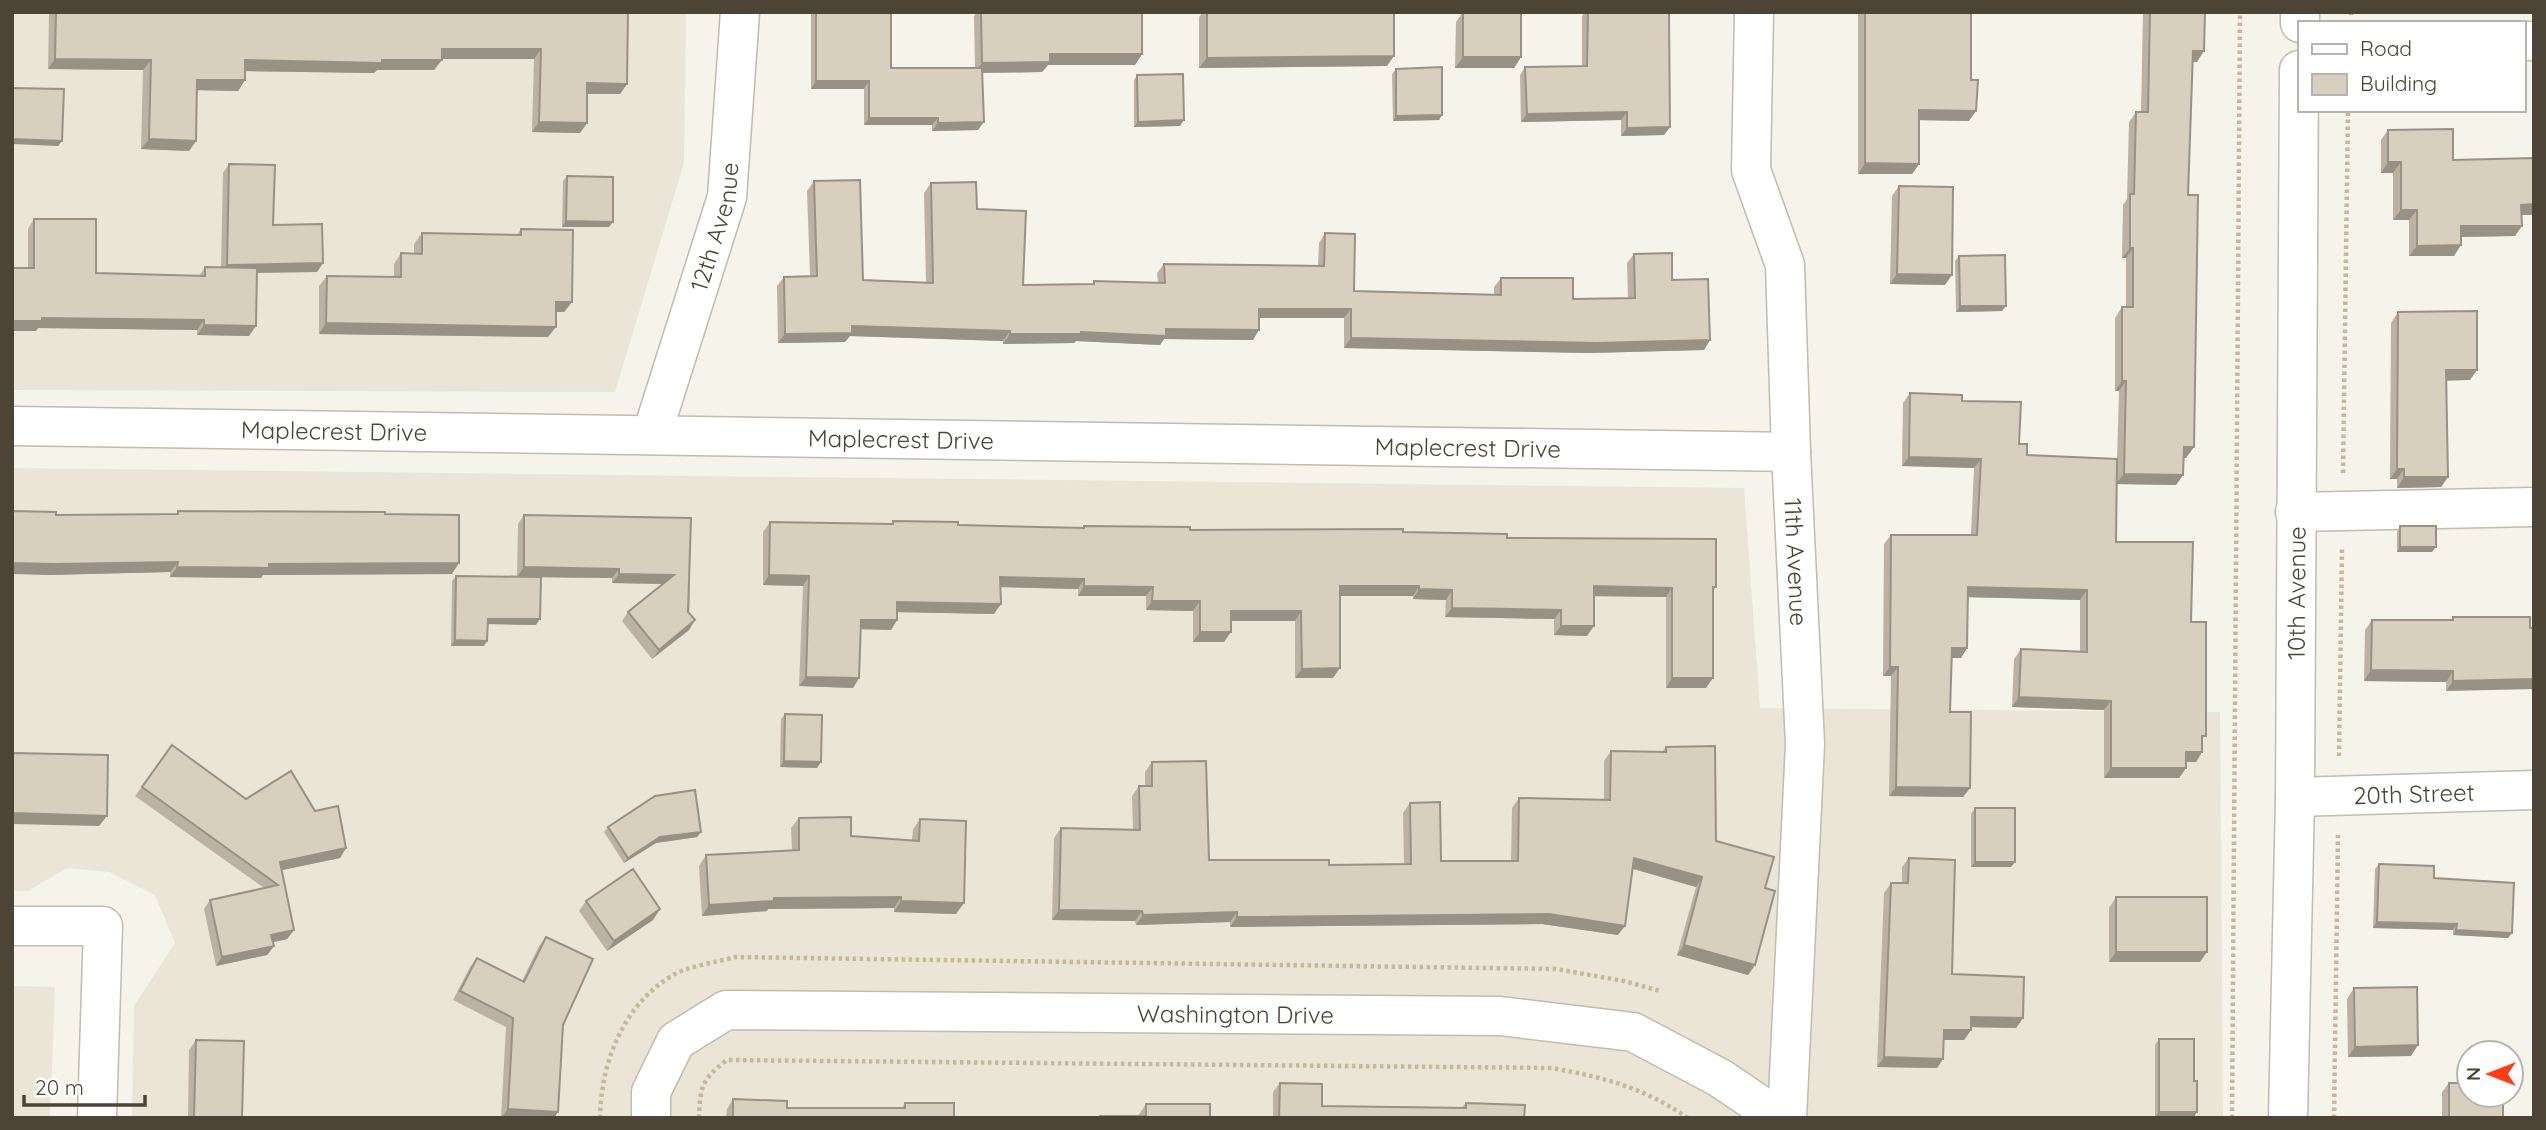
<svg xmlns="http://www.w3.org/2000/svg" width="2546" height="1130" viewBox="0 0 2546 1130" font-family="Quicksand,sans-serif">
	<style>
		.residential { fill: #ebe5d7 }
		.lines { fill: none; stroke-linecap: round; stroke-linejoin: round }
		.minor-casing { stroke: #c3bbab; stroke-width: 41 }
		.path { stroke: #c6b89b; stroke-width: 4.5; stroke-dasharray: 3.5 3.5; stroke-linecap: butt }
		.minor { stroke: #fff; stroke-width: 38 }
		.wall { fill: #bbb2a3 }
		.shaded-wall { fill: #989185 }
		.building { fill: #d9cfbe; stroke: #989185; stroke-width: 2 }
		.labels { text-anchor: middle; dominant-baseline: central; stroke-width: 5; stroke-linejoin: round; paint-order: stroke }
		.street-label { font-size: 24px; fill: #4b4437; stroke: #fff }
	</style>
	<rect width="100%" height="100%" fill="#f6f3ea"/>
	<!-- residential -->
	<g class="residential">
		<path d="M12 12H686L684 163 615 392 12 390Z"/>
		<path d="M12 468 1744 488 1760 708 2220 712 2223 1118H132L134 1006 175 943 155 895 109 872 67 868 28 891H12Z"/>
		<path d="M12 986 55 987 50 1118H12Z"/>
	</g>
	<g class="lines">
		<!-- minor casing -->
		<g class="minor-casing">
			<g id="minor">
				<path id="s1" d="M1754 12 1751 170 1785 265 1791 452 1805 744 1787 1118"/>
				<path d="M2300 23V12"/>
				<path d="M2523 41H2534"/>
				<path id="s2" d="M12 426 1791 452"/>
				<path id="s3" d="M652 434 727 197 740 12"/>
				<path d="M2295 512 2534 507"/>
				<path id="s4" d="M2295 797 2534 790"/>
				<path d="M12 926H103L97 1118"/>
				<path id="s5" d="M651 1118V1092L676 1041 726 1010 1500 1016 1633 1032 1720 1078 1779 1118"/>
				<path id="s6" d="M2288 1118 2295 797 2299 70"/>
			</g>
		</g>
		<!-- path -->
		<g class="path">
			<path d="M2351 12V15"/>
			<path d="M2343 473 2348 110"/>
			<path d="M2339 756 2342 548"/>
			<path d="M600 1118C601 1062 623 1005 673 975 688 966 718 962 735 957L1556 969 1624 981 1660 991"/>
			<path d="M699 1118C700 1086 702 1079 727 1060L1552 1068C1606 1078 1642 1087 1688 1118"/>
			<path d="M2232 1118 2240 12"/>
			<path d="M2334 1118 2338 835"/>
		</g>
		<!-- minor -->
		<use href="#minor" class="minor"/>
	</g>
	<!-- wall -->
	<g class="wall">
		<path d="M49 12H628L627 84 620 94H587V123L580 133 532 132 534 59H442L434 70H377L374 73 245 71V80L238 91 197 90 196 141 189 151 141 149 143 70 48 69Z"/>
		<path d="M812 12H891V68H975L974 16 977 12H1142V54L1135 65H1048L1042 72 983 73 978 130 932 131V125H864V89H811V14Z"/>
		<path d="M1203 12H1394L1387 66 1199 68V17Z"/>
		<path d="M1463 12 1521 57 1514 68H1455L1456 22Z"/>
		<path d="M1585 12H1669L1670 127 1664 135 1621 136V120L1521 122 1520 75 1525 67 1582 66V16Z"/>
		<path d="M1858 12H1971L1969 121 1919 120V164L1912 174H1858Z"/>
		<path d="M2143 12H2205L2197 62H2193L2188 195 2186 458H2183V475L2176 485 2117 484 2116 542 2191 622 2202 741V752L2196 762H2186V768L2179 778H2104V710L2012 707 2014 659 2021 649 2080 652V600L1968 597 1967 648 1961 658H1952L1950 712 1970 788 1963 797 1889 796 1891 676H1883L1884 544 1891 535H1971L1974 468 1902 466 1903 403 1910 393 1962 401 2019 444 2027 455 2117 459 2119 391H2115V318L2122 307H2126V258H2122L2123 205 2127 199 2129 122 2136 112H2141Z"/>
		<path d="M1396 69 1442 115 1439 120 1393 121 1392 74Z"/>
		<path d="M1137 75 1180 126 1134 127V80Z"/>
		<path d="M2388 130 2453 160 2522 215 2515 236 2461 237 2454 256H2409V220H2393V173H2381V140Z"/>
		<path d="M229 164 273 225 323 263 317 272 257 273 249 336 197 335V330L38 328 36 331H12V268H28V229L34 219 96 273 199 276 205 267H221L223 173Z"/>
		<path d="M567 176 609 227H562L563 181Z"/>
		<path d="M814 181 863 280 926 283 924 193 931 183 977 209 1023 285 1092 284 1094 281 1158 283 1157 273 1164 264 1318 266 1319 243 1325 233 1354 291 1494 295V287L1501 278 1573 299 1628 298 1627 263 1634 254 1672 280 1710 340 1704 350 1589 353 1344 348V318H1259L1253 340 1164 339 1160 345 1076 341 1074 343 1003 344V341L850 336 845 342 778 343 777 286 784 277 810 276 807 191Z"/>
		<path d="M1899 186 1945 285 1890 284 1892 196Z"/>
		<path d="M521 229 572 302 564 312H556L548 337 319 334V286L327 276 394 277V264L401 253 414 254V244L422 233 517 235Z"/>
		<path d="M1959 256 2002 311 1956 312 1955 261Z"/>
		<path d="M2398 312 2470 380H2446L2448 477 2441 487 2397 488V479H2390L2391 323Z"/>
		<path d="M178 511 385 514 452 574 263 575 261 578 170 577V572L48 575 56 515 176 514Z"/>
		<path d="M524 515 691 518 689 630 652 659 622 621 628 612 662 584 612 583V578L541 577 536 625 488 624 484 646H451L452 581 456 576H517L518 524Z"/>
		<path d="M893 521 958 525 1083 528 1084 526 1190 530 1403 532 1507 538 1716 587 1713 591 1706 688H1666V597L1594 596 1587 636 1554 635V619L1445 617 1446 600 1413 599V596H1340L1333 678H1295V621H1231L1224 642H1193V611L1146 610V596H1078V589L1001 587 994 614 897 612V620L891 630 861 629 859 678 853 688 799 686 803 586 763 585V532L770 522 891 524Z"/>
		<path d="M2400 526 2432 552H2397V532Z"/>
		<path d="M2453 617H2530L2446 691V682L2364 681 2365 630 2372 620H2451Z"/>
		<path d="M785 714 817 768 780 767 781 719Z"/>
		<path d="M172 745 246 799 315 811 346 848 340 858 281 870 294 930 287 939 273 942 274 946 267 955 216 966 204 909 210 900 264 888 135 796Z"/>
		<path d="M1666 747 1716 841 1765 888 1755 965 1748 975 1677 955 1696 887 1633 869 1618 935 1542 924 1230 927V922L1136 925 1135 921 1052 920 1054 838 1061 828 1133 829 1132 796 1139 786H1145V772L1152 762 1209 860 1329 865 1404 864 1403 813 1410 803 1441 861H1511L1512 808 1519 798 1604 800V761L1611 751 1662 752Z"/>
		<path d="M1975 808 2011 867H1971V814Z"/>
		<path d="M799 818 851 836 912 840 913 829 920 819 956 914 894 912V908L768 909 767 911 702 916 699 866 706 855 792 850 791 828Z"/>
		<path d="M608 827 701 832 697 837 656 843 624 863 604 832Z"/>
		<path d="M1909 858 1952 974 2023 1018 2016 1028 1971 1027V1030L1964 1040H1944L1943 1059 1937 1068 1877 1067 1884 893 1891 883H1902V867Z"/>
		<path d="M2379 864 2434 878 2512 933 2508 938 2453 935V930L2373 928 2375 869Z"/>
		<path d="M2116 897 2200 962H2109V908Z"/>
		<path d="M586 901 660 909 653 920 607 951 579 911Z"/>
		<path d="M546 937 563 1025 558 1112 554 1118H501L506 1027 453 1000 470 967 477 958 522 981 539 946Z"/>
		<path d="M2354 988 2411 1056 2348 1057 2347 999Z"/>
		<path d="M2159 1039 2194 1081V1117H2155V1045Z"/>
		<path d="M196 1040 242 1118H188L189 1050Z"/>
		<path d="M1280 1083 1322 1106 1462 1107 1466 1103 1524 1118H1273V1092Z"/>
		<path d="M2449 1083 2503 1118H2442V1092Z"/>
		<path d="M733 1099 787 1108H902L905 1103 954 1118H726L727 1109Z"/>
		<path d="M1146 1104 1210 1118H1099L1100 1116H1138Z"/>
	</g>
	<!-- shaded-wall -->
	<g class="shaded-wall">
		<path d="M442 49H541L534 59H434Z"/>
		<path d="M2193 51H2204L2197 62H2186Z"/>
		<path d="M1050 54H1142L1135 65H1048L1042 72 975 73 982 63Z"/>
		<path d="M1394 56 1387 66 1199 68 1207 58Z"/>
		<path d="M1463 57H1521L1514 68H1455Z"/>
		<path d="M55 59 151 60 143 70 48 69Z"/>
		<path d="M245 60H442L434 70H377L374 73 238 71Z"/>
		<path d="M197 80H245L238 91 190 90Z"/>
		<path d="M816 81H869L864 89H811Z"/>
		<path d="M587 83 627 84 620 94H580Z"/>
		<path d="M1919 110 1976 111 1969 121 1912 120Z"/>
		<path d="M1627 112 1621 120 1521 122 1527 114Z"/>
		<path d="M1442 115 1439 120 1393 121 1396 116Z"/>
		<path d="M869 118H938L932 125H864Z"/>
		<path d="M1184 120 1180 126 1134 127 1138 122Z"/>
		<path d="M539 122 587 123 580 133 532 132Z"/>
		<path d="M984 122 978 130 932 131 938 123Z"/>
		<path d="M1670 127 1664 135 1621 136 1627 128Z"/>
		<path d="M12 139 62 141 58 146 12 144Z"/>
		<path d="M149 139 196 141 189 151 141 149Z"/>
		<path d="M2388 162H2401L2393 173H2381Z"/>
		<path d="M1865 163 1919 164 1912 174H1858Z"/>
		<path d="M2534 204V215H2514L2521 205Z"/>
		<path d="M2401 210H2417L2409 220H2393Z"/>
		<path d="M566 221 613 222 609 227H562Z"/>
		<path d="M2461 226H2522L2515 236 2454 237Z"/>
		<path d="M2461 245 2454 256H2409L2417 246Z"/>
		<path d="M2130 248H2133L2126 258H2122Z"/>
		<path d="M323 263 317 272 221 273 227 265Z"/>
		<path d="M1897 274 1952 275 1945 285 1890 284Z"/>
		<path d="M556 302H572L564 312H549Z"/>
		<path d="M1960 306H2006L2002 311 1956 312Z"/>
		<path d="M1259 309H1351L1344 318H1253Z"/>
		<path d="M42 318 204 320 197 330 38 328 36 331H12V321Z"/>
		<path d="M326 323 556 327 548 337 319 334Z"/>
		<path d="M204 325 256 326 249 336 197 335Z"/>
		<path d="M852 326 1010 331 1003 341 850 336 845 342 778 343 785 334Z"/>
		<path d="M1166 329 1259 330 1253 340 1164 339 1160 345 1076 341 1074 343 1003 344 1010 334Z"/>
		<path d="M1351 338 1710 340 1704 350 1589 353 1344 348Z"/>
		<path d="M2446 370H2477L2470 380 2438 381Z"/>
		<path d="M2122 381H2126L2119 391H2115Z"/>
		<path d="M2184 447H2194L2186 458H2176Z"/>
		<path d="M1909 457 1981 459 1974 468 1902 466Z"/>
		<path d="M2397 469H2404L2397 479H2390Z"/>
		<path d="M2124 474 2183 475 2176 485 2116 484Z"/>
		<path d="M2404 477H2448L2441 487 2397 488Z"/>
		<path d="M2400 547H2436L2432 552H2397Z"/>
		<path d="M178 562 170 572 48 575 12 574V563Z"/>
		<path d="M459 563 452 574 263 575 261 578 170 577 177 567 269 564Z"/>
		<path d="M524 567 619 569 612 578 517 577Z"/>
		<path d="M619 574 674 575 667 584 612 583Z"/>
		<path d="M769 575 809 576 803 586 763 585Z"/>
		<path d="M1000 577 1084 579 1078 589 994 587Z"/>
		<path d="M1084 586 1153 587 1146 596H1078Z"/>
		<path d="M1340 586H1419L1413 596H1333Z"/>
		<path d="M1594 586 1672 588 1666 597 1587 596Z"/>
		<path d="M1968 587 2087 590 2080 600 1961 597Z"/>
		<path d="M1419 589 1452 590 1446 600 1413 599Z"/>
		<path d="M1152 601H1200L1193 611 1146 610Z"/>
		<path d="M897 602 1001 604 994 614 891 612Z"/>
		<path d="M1452 608 1561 610 1554 619 1445 617Z"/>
		<path d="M1231 611H1301L1295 621H1224Z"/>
		<path d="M488 619H540L536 625 484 624Z"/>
		<path d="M695 620 689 630 652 659 659 650Z"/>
		<path d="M861 620H897L891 630 854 629Z"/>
		<path d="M1561 626H1594L1587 636 1554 635Z"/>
		<path d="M1200 632H1231L1224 642H1193Z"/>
		<path d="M455 640 487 641 484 646H451Z"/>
		<path d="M1952 648H1967L1961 658H1945Z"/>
		<path d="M1890 667H1898L1891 676H1883Z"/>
		<path d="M1340 668 1333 678H1295L1302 669Z"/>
		<path d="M2371 670 2453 671 2446 682 2364 681Z"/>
		<path d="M806 677 859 678 853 688 799 686Z"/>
		<path d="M1672 678H1713L1706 688H1666Z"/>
		<path d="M2534 679V689L2446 691 2453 681Z"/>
		<path d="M2019 697 2111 701 2104 710 2012 707Z"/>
		<path d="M2186 752H2202L2196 762H2179Z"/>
		<path d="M784 761 821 762 817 768 780 767Z"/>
		<path d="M2111 768H2186L2179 778H2104Z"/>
		<path d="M1896 787 1970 788 1963 797 1889 796Z"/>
		<path d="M12 813 107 816 99 826 12 824Z"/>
		<path d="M701 832 697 837 656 843 624 863 628 858 660 837Z"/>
		<path d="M346 848 340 858 273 872 280 862Z"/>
		<path d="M1634 858 1702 877 1696 887 1627 867Z"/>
		<path d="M1975 862H2015L2011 867H1971Z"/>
		<path d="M901 897 894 908 768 909 767 911 702 916 709 905 774 898Z"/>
		<path d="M901 901 964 903 956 914 894 912Z"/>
		<path d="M660 909 653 920 607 951 614 941Z"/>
		<path d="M1059 910 1142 911 1135 921 1052 920Z"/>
		<path d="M1237 912 1230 922 1136 925 1143 915Z"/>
		<path d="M1549 914 1625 926 1618 935 1542 924 1230 927 1237 917Z"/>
		<path d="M2377 922 2457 924 2453 930 2373 928Z"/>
		<path d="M294 930 287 939 265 944 271 935Z"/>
		<path d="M2456 930 2512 933 2508 938 2453 935Z"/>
		<path d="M1684 945 1755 965 1748 975 1677 955Z"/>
		<path d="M274 946 267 955 216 966 222 957Z"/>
		<path d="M2116 952H2207L2200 962H2109Z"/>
		<path d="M1971 1017 2023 1018 2016 1028 1964 1027Z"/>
		<path d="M1944 1030H1971L1964 1040H1937Z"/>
		<path d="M2418 1045 2411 1056 2348 1057 2355 1047Z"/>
		<path d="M1884 1057 1943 1059 1937 1068 1877 1067Z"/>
		<path d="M508 1109 558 1112 554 1118H501Z"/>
		<path d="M2159 1112H2197L2194 1117H2155Z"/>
	</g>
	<!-- building -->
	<g class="building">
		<path d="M56 12H628L627 84 587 83V123L539 122 541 49H442V60H382V63L245 60V80H197L196 141 149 139 151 60 55 59Z"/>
		<path d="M816 12H891V68H982L984 122 938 123V118H869V81H816Z"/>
		<path d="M981 12H1142V54H1050V62L982 63Z"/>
		<path d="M1207 12H1394V56L1207 58Z"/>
		<rect x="1463" y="12" width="58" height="45"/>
		<path d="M1588 12H1669L1670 127 1627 128V112L1527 114 1525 67 1587 66Z"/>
		<path d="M1865 12H1971V80H1978L1976 111 1919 110V164L1865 163Z"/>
		<path d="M2150 12H2205L2204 51H2193L2188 195H2198L2194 447H2184L2183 475 2124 474 2126 381H2122V307H2133V248H2130V194H2134L2136 112H2148Z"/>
		<path d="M1442 67V115L1396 116V69Z"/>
		<path d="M1183 74 1184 120 1138 122 1137 75Z"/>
		<path d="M12 88 64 89 62 141 12 139Z"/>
		<path d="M2453 129V160L2534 158V204L2521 205 2522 226H2461V245L2417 246V210H2401V162H2388V130Z"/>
		<path d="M229 164 275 165 273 225 322 224 323 263 227 265Z"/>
		<path d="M567 176 613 177V222L566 221Z"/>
		<path d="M860 180 863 280 933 283 931 183 976 182 977 209 1026 211 1023 285 1094 284V281L1165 283 1164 264 1324 266 1325 233 1355 234 1354 291 1501 295V278H1573V299L1635 298 1634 254 1672 253V280L1708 279 1710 340 1596 343 1351 338V309H1259V330L1166 329V336L1081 332V334H1010V331L852 326V333L785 334 784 277 817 276 814 181Z"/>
		<path d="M1899 186 1953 187 1952 275 1897 274Z"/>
		<path d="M34 219H96V273L205 276V267L257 268 256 326 204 325V320L42 318V321H12V268H34Z"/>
		<path d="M521 229 573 230 572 302H556V327L326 323 327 276 401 277V253L422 254V233L521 235Z"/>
		<path d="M2005 255 2006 306H1960L1959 256Z"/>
		<path d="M2477 311V370H2446L2448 477H2404V469H2397L2398 312Z"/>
		<path d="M1910 393 1962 395V401L2021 402 2019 444H2027V455L2117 459 2116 542H2193L2191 622H2206V736H2202V752H2186V768H2111V701L2019 697 2021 649 2087 652V590L1968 587 1967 648H1952L1950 712H1971L1970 788 1896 787 1898 667H1890L1891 535H1977L1981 459 1909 457Z"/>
		<path d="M12 511 56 512V515L178 514V511L385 512V514L459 515V563L269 564V568L177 567 178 562 55 564 12 563Z"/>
		<path d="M524 515 691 518 688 612 695 620 659 650 628 612 674 575 619 574V569L524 567Z"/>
		<path d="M893 521 958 522V525L1084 528V526L1190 527V530L1403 529V532L1507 534V538L1716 539V587H1713V678H1672V588L1594 586V626H1561V610L1452 608V590L1419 589V586H1340V668L1302 669 1301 611H1231V632H1200V601H1152L1153 587 1084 586V579L1000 577 1001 604 897 602V620H861L859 678 806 677 809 576 769 575 770 522 893 524Z"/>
		<rect x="2400" y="526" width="36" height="21"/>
		<path d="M456 576 541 577 540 619H488L487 641 455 640Z"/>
		<path d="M2453 617H2530V628H2534V679L2453 681V671L2371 670 2372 620H2453Z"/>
		<path d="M785 714 822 715 821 762 784 761Z"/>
		<path d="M172 745 246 799 291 771 315 811 338 806 346 848 280 862 294 930 271 935 274 946 222 957 210 900 278 885 142 787Z"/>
		<path d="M1715 746 1716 841 1774 857 1765 888 1775 891 1755 965 1684 945 1702 877 1634 858 1625 926 1549 914 1237 917V912L1143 915 1142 911 1059 910 1061 828 1140 830 1139 786H1152V762L1206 761 1209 860H1329V865L1411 864 1410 803 1440 802 1441 861H1518L1519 798 1610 800 1611 751 1666 752V747Z"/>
		<path d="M12 753 108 755 107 816 12 813Z"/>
		<path d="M695 790 701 832 660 837 628 858 608 827 655 796Z"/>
		<rect x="1975" y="808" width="40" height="54"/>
		<path d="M851 817V836L919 841 920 819 966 821 964 903 901 901V897L774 898V901L709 905 706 855 799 850V818Z"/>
		<path d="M1909 858 1955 860 1952 974 2024 977 2023 1018 1971 1017V1030H1944L1943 1059 1884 1057 1891 883H1908Z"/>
		<path d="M2379 864 2434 866V878L2514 883 2512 933 2456 930 2457 924 2377 922Z"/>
		<path d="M633 869 660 909 614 941 586 901Z"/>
		<rect x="2116" y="897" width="91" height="55"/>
		<path d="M546 937 593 959 563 1025 558 1112 508 1109 513 1018 460 991 477 958 524 982Z"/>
		<path d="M2417 987 2418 1045 2355 1047 2354 988Z"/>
		<path d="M2159 1039H2194V1081H2197V1112H2159Z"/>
		<path d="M196 1040 244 1041 242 1118H194Z"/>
		<path d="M1280 1083 1322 1084V1106L1466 1108V1103L1525 1105 1524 1118H1279Z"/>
		<path d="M2449 1083H2469V1095H2503V1118H2449Z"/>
		<path d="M733 1099 787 1101V1108H905V1103H954V1118H733Z"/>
		<path d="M1146 1104H1210V1118H1100V1116H1146Z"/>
	</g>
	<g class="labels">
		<!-- street labels -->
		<g class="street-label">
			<text stroke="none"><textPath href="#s3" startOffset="217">12th Avenue</textPath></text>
			<text stroke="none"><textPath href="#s2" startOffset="322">Maplecrest Drive</textPath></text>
			<text stroke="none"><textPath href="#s2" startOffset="889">Maplecrest Drive</textPath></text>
			<text stroke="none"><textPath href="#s2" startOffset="1456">Maplecrest Drive</textPath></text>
			<text stroke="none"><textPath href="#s1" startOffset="556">11th Avenue</textPath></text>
			<text stroke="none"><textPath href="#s6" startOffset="525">10th Avenue</textPath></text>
			<text stroke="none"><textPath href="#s4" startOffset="119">20th Street</textPath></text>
			<text stroke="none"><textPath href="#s5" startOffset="651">Washington Drive</textPath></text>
		</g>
	</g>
	<!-- border -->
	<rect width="2546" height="1130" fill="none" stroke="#4b4437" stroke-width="28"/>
	<!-- legend -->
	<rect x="2298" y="21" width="228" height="91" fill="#ffffff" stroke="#b7b4af" stroke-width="2"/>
	<rect x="2312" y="44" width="35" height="10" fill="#ffffff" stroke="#b7b4af" stroke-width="2"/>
	<text x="2360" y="56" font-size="21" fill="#4b4437">Road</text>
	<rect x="2312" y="74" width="35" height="21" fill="#d9cfbe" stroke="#b7b4af" stroke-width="2"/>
	<text x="2360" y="91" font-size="21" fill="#4b4437">Building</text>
	<!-- north arrow -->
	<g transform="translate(2490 1074) rotate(270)"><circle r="33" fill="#ffffff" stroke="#b7b4af" stroke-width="2"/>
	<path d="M0-5L12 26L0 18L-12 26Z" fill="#ff3e18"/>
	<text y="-10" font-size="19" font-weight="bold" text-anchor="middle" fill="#4b4437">N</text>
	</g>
	<!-- scale -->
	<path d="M24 1095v10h121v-10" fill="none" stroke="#4b4437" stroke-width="3.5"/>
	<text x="35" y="1095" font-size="21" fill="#4b4437" stroke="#ffffff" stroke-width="5" paint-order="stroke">20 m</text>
</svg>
